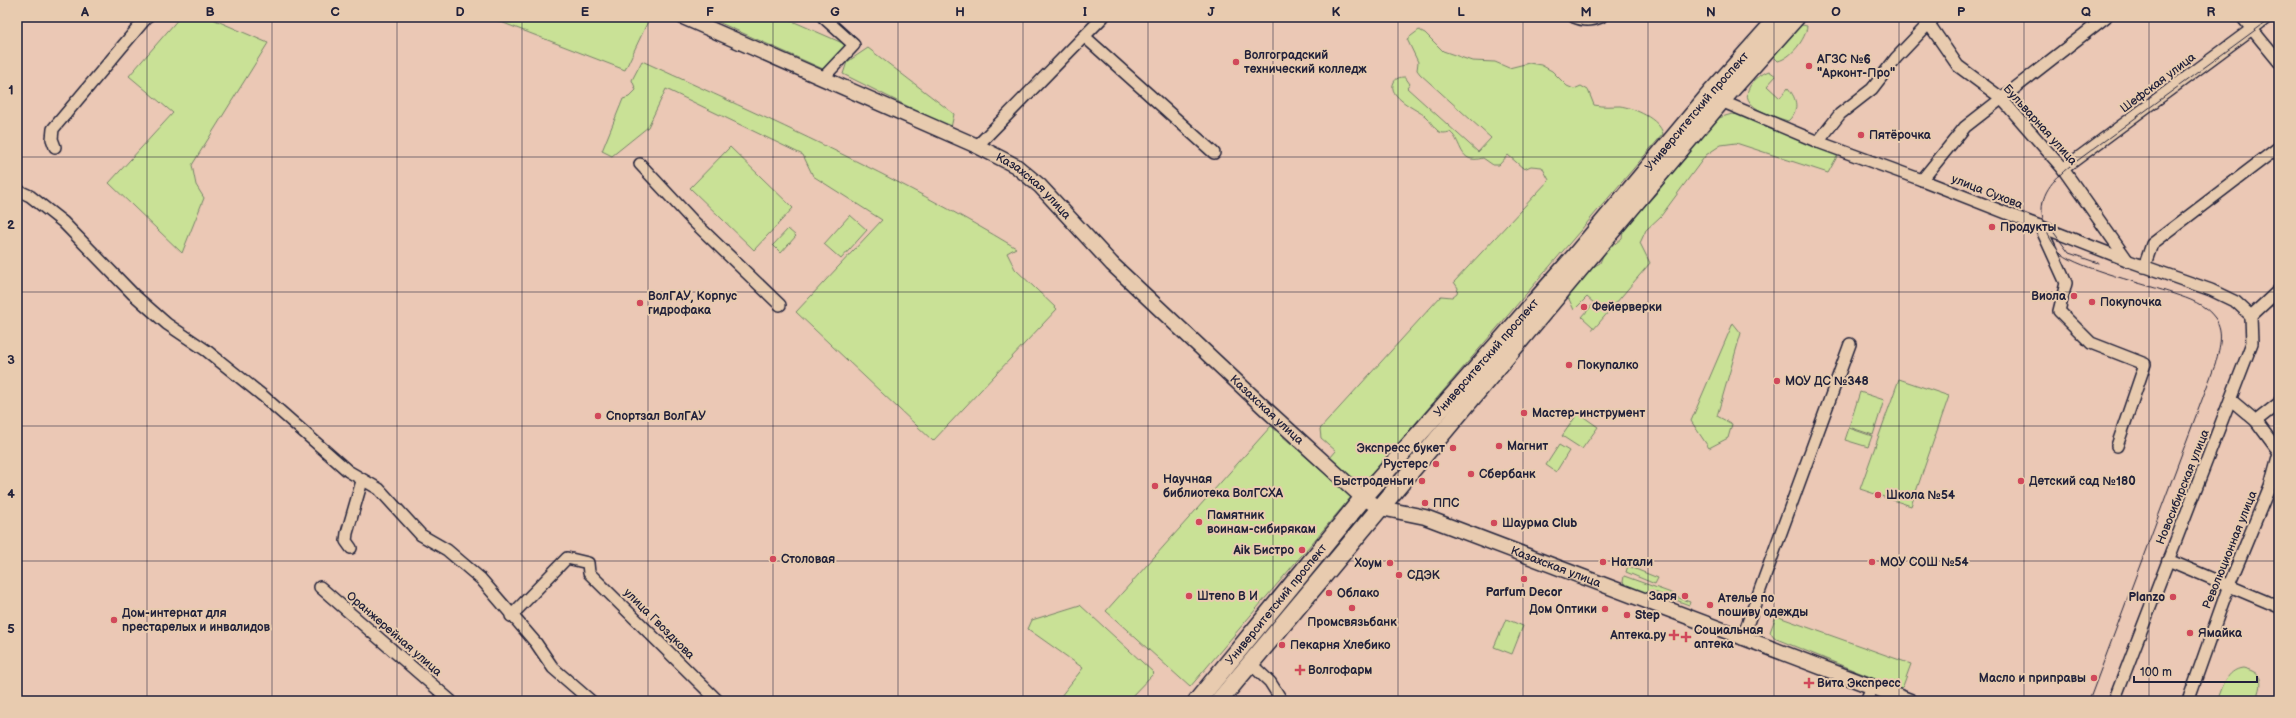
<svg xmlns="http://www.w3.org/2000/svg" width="2296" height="718" viewBox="0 0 2296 718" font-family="'Balsamiq Sans',sans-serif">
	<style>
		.green { fill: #c9e196; stroke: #768268 }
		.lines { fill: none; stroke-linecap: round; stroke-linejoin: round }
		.minor-casing { stroke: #22223b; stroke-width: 14 }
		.major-casing { stroke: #22223b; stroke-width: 17 }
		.highway-casing { stroke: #22223b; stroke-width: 20 }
		.minor { stroke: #e8cbaf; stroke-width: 11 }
		.major { stroke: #e8cbaf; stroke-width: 14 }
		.highway { stroke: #e8cbaf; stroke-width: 17 }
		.tram { stroke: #22223b; stroke-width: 1 }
		.grid { fill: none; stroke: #22223b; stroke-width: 1; stroke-opacity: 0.55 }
		.poi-dot { fill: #d1495b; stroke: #e8cbaf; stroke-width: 1.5 }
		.labels { text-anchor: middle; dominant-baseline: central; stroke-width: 4; stroke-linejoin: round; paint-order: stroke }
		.poi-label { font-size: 12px; font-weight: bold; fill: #22223b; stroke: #e8cbaf; text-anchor: start }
		.street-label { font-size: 12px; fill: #22223b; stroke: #e8cbaf }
		.neatline { fill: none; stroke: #22223b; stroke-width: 1.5 }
		.grid-label { font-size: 13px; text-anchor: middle; font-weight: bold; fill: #22223b }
	</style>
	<rect width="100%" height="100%" fill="#ebc8b5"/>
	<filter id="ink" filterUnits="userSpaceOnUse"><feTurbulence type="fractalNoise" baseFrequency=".025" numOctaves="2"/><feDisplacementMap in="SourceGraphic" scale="8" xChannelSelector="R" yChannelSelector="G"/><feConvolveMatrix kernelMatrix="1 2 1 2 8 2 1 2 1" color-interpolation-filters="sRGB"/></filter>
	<g filter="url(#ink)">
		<!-- green -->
		<g class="green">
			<path d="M180 17H208L268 43 192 165 196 185 204 198 182 253 109 183 173 113 129 76Z"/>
			<path d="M488 17H650L625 70Z"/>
			<path d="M707 17H783L847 45 823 69Z"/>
			<path d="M1802 25 1807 26C1806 39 1791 58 1778 61L1774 57C1777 46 1792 30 1802 25Z"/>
			<path d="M1419 30 1425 33 1443 51 1472 61 1495 62 1509 68 1529 63 1541 65 1552 71 1567 86 1574 89 1581 86 1588 90 1594 105C1603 107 1611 106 1620 106 1634 108 1660 119 1663 134L1361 487 1353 485 1328 463 1330 458 1336 451 1321 438 1320 429 1441 296 1452 297 1457 293 1458 288 1454 282 1549 180 1542 167 1531 166 1524 169 1508 155 1499 165H1493L1483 158C1458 165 1463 142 1450 132 1445 133 1442 134 1438 131 1433 127 1430 120 1425 116 1418 110 1386 97 1394 82 1396 78 1400 77 1405 77L1410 84 1407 88 1478 152 1491 138 1420 74 1417 70 1418 62 1407 39Z"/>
			<path d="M868 48 954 114 951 128 843 74 847 62Z"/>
			<path d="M642 61C769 119 897 176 1016 248L1007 253 1015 269 1057 309 933 441 796 312 882 220 813 176 803 155 666 89 648 127 612 156 602 151 623 99 629 97 636 90 632 80Z"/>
			<path d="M1769 71 1776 76 1767 86 1780 98 1788 88C1797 99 1800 110 1788 121 1773 116 1737 107 1750 86 1755 79 1761 74 1769 71Z"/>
			<path d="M1732 114 1743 115 1838 155 1828 173 1736 143 1721 145 1706 155 1661 216 1646 230 1640 243 1650 263 1593 330V327L1582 317 1594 303 1587 297 1574 310 1568 297 1570 288 1586 271 1600 263 1604 253 1622 238 1623 229 1655 195 1715 119Z"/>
			<path d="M730 147 793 208 754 250 690 188Z"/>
			<path d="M850 215 867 230 841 259 824 244Z"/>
			<path d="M788 229 796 236 781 253 773 245Z"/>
			<path d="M1733 323 1741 333 1717 416 1732 424 1728 438 1709 448 1691 421Z"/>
			<path d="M1899 379 1949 396 1911 506 1860 489Z"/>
			<path d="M1860 392 1884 400 1873 435 1849 427Z"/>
			<path d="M1578 413 1598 427 1582 449 1562 436Z"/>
			<path d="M1271 426 1351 497 1190 687 1106 611Z"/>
			<path d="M1849 428 1872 436 1868 447 1845 440Z"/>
			<path d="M1559 445 1569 451 1556 472 1546 465Z"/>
			<path d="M1628 566 1658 578 1655 584 1626 572Z"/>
			<path d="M1624 576 1674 594 1676 597 1690 602 1689 605 1652 591 1648 594 1626 586 1623 582Z"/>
			<path d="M1080 605 1154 673 1127 701H1057L1083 668 1028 629 1032 620Z"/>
			<path d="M1776 616 1911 664 1903 686 1900 689 1774 638 1770 632Z"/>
			<path d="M1506 619 1523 626 1512 654 1494 647Z"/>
			<path d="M2243 668C2265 673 2263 684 2256 701H2217C2223 687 2226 670 2243 668Z"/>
		</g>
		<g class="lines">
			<!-- minor casing -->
			<g class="minor-casing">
				<g id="minor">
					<path d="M1574 17C1584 21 1591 21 1601 17"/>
					<path d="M1922 17 1929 24 1958 66 2000 97 2063 169 2128 261"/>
					<path d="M2242 17 2279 62"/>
					<path d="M1085 37 1214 153"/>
					<path d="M822 79 854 45 823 17"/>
					<path d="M1716 98 1721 101 1818 142 1922 180 2129 261 2211 290 2236 302 2251 316"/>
					<path d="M1818 142 1840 114 1872 89 1896 58 1935 17"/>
					<path d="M977 146 1103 17"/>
					<path d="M55 147 52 139 53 129 147 17"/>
					<path d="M640 164 693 221 780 305"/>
					<path d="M2063 169 2268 17"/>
					<path d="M1922 180 1965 127 2106 17"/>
					<path d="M17 190 30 196 63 222 133 294 167 324 207 351 263 396 348 471 379 489 421 535 447 550 481 579 536 643 553 668 591 701"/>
					<path d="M2040 226 2066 283 2059 311 2091 343 2145 364 2117 446"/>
					<path d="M2144 267 2152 244 2279 147"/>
					<path d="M2231 400 2256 421 2279 452"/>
					<path d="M2256 421 2279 403"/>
					<path d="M351 548 346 541 347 533 362 481"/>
					<path d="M2168 560 2279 607"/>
					<path d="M320 587 451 701"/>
					<path d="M511 616 567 558 588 563 589 573 718 701"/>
					<path d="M1742 639 1850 344"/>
					<path d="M1251 664 1270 682 1282 701"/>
					<path d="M1866 701 1872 687"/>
					<path d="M2114 701 2252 343 2251 316 2279 290"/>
					<path d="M2188 701 2229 585 2270 486 2279 453"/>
				</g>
			</g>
			<!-- major casing -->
			<g class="major-casing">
				<g id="major">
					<path id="s1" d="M683 17 977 146 1016 166 1040 186 1112 264 1269 412 1363 498 1381 508 1425 517 1910 701"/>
				</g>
			</g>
			<!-- highway casing -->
			<g class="highway-casing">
				<g id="highway">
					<path id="s2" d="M1197 701 1363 498 1576 255 1711 93 1779 17"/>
					<path d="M1219 701 1587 260 1721 101 1796 17"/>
				</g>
			</g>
			<!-- minor -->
			<use href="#minor" class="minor"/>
			<!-- major -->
			<use href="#major" class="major"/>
			<!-- highway -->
			<use href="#highway" class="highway"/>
			<!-- tram -->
			<g class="tram">
				<path d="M2052 230 2069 253 2098 263"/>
				<path d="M2089 701 2215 365C2219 350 2225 332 2215 318 2205 304 2189 299 2174 294 2149 285 2078 268 2062 254 2052 245 2046 232 2043 219 2038 195 2053 180 2070 166L2273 17"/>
			</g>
		</g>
	</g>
	<!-- grid -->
	<path class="grid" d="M147 17V701M272 17V701M397 17V701M522 17V701M648 17V701M773 17V701M898 17V701M1023 17V701M1148 17V701M1273 17V701M1398 17V701M1523 17V701M1648 17V701M1774 17V701M1899 17V701M2024 17V701M2149 17V701M17 157H2279M17 292H2279M17 426H2279M17 561H2279"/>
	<!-- markers -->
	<g class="poi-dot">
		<circle cx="1236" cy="62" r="4"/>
		<circle cx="1809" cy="66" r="4"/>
		<circle cx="1861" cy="135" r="4"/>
		<circle cx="1992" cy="227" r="4"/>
		<circle cx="2074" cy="296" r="4"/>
		<circle cx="2092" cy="302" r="4"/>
		<circle cx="640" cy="303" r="4"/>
		<circle cx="1584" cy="307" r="4"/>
		<circle cx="1569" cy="365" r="4"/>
		<circle cx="1777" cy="381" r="4"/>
		<circle cx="1524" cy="413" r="4"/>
		<circle cx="598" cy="416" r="4"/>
		<circle cx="1499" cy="446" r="4"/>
		<circle cx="1453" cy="448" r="4"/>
		<circle cx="1436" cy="464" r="4"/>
		<circle cx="1471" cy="474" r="4"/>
		<circle cx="1422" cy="481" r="4"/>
		<circle cx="2021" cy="481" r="4"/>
		<circle cx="1155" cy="486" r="4"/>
		<circle cx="1878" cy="495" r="4"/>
		<circle cx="1425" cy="503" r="4"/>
		<circle cx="1199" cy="522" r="4"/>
		<circle cx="1494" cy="523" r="4"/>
		<circle cx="1302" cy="550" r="4"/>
		<circle cx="773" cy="559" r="4"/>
		<circle cx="1603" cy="562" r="4"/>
		<circle cx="1872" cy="562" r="4"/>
		<circle cx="1390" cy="563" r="4"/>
		<circle cx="1399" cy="575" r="4"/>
		<circle cx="1524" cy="579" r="4"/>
		<circle cx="1329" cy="593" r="4"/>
		<circle cx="1189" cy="596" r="4"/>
		<circle cx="1685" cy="596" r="4"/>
		<circle cx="2173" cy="597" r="4"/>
		<circle cx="1710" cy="605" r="4"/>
		<circle cx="1352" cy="608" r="4"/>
		<circle cx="1605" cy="609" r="4"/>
		<circle cx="1627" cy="615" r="4"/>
		<circle cx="114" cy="620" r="4"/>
		<circle cx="2190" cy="633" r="4"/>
		<path d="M1672 629h4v4h4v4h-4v4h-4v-4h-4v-4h4z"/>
		<path d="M1684 631h4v4h4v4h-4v4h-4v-4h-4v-4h4z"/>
		<circle cx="1282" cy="645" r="4"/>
		<path d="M1298 664h4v4h4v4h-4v4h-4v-4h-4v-4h4z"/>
		<circle cx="2094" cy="678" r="4"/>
		<path d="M1807 677h4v4h4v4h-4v4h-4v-4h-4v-4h4z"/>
	</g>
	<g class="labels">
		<!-- poi labels -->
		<g class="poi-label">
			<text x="1244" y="55">Волгоградский<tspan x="1244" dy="14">технический колледж</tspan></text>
			<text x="1817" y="59">АГЗС №6<tspan x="1817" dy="14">"Арконт-Про"</tspan></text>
			<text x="1869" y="135">Пятёрочка</text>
			<text x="2000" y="227">Продукты</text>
			<text x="648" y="296">ВолГАУ, Корпус<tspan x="648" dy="14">гидрофака</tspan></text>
			<text x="2066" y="296" text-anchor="end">Виола</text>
			<text x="2100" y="302">Покупочка</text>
			<text x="1592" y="307">Фейерверки</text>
			<text x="1577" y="365">Покупалко</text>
			<text x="1785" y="381">МОУ ДС №348</text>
			<text x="1532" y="413">Мастер-инструмент</text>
			<text x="606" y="416">Спортзал ВолГАУ</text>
			<text x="1507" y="446">Магнит</text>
			<text x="1445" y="448" text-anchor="end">Экспресс букет</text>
			<text x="1428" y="464" text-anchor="end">Рустерс</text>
			<text x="1479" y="474">Сбербанк</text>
			<text x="1163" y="479">Научная<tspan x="1163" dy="14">библиотека ВолГСХА</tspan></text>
			<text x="1414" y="481" text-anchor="end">Быстроденьги</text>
			<text x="2029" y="481">Детский сад №180</text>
			<text x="1886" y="495">Школа №54</text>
			<text x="1433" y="503">ППС</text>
			<text x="1207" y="515">Памятник<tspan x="1207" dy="14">воинам-сибирякам</tspan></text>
			<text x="1502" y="523">Шаурма Club</text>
			<text x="1294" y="550" text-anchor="end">Aik Бистро</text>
			<text x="781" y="559">Столовая</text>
			<text x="1611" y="562">Натали</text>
			<text x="1880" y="562">МОУ СОШ №54</text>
			<text x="1382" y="563" text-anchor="end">Хоум</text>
			<text x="1407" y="575">СДЭК</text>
			<text x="1524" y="592" text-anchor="middle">Parfum Decor</text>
			<text x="1337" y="593">Облако</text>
			<text x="1197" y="596">Штепо В И</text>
			<text x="1677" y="596" text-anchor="end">Заря</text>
			<text x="2165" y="597" text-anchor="end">Planzo</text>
			<text x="1718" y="598">Ателье по<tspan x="1718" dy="14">пошиву одежды</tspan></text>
			<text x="1597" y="609" text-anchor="end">Дом Оптики</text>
			<text x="122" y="613">Дом-интернат для<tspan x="122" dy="14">престарелых и инвалидов</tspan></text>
			<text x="1635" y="615">Step</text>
			<text x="1352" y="622" text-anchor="middle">Промсвязьбанк</text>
			<text x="1694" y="630">Социальная<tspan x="1694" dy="14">аптека</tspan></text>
			<text x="2198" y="633">Ямайка</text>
			<text x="1666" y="635" text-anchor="end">Аптека.ру</text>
			<text x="1290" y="645">Пекарня Хлебико</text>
			<text x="1308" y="670">Волгофарм</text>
			<text x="2086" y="678" text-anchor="end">Масло и приправы</text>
			<text x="1817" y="683">Вита Экспресс</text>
		</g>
		<!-- street labels -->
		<g class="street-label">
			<text transform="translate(2158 83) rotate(-37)">Шефская улица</text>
			<text stroke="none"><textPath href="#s2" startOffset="773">Университетский проспект</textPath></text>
			<text transform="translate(2040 125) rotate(48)">Бульварная улица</text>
			<text stroke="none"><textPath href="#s1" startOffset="391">Казахская улица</textPath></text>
			<text transform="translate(1987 192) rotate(21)">улица Сухова</text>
			<text stroke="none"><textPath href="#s2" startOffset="449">Университетский проспект</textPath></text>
			<text stroke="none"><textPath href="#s1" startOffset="715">Казахская улица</textPath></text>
			<text transform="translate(2183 487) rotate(-68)">Новосибирская улица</text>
			<text transform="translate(2230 550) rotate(-68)">Революционная улица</text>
			<text stroke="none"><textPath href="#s1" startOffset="1051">Казахская улица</textPath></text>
			<text stroke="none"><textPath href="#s2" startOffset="125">Университетский проспект</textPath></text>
			<text transform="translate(659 624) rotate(45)">улица Гвоздкова</text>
			<text transform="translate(394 634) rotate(41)">Оранжерейная улица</text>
		</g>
	</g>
	<!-- margin -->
	<rect width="2296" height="718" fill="none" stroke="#e8cbaf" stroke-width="44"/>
	<!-- scale -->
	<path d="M2134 676v6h123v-6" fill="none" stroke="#22223b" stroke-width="2"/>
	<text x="2140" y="676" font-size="12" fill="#22223b" stroke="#e8cbaf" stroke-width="3" paint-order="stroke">100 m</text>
	<rect x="22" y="22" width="2252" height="674" class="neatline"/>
	<g class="grid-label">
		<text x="85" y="16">A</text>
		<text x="210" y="16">B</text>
		<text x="335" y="16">C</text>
		<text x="460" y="16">D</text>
		<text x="585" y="16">E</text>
		<text x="710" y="16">F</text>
		<text x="835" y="16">G</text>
		<text x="960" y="16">H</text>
		<text x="1085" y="16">I</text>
		<text x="1211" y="16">J</text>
		<text x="1336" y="16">K</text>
		<text x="1461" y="16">L</text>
		<text x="1586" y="16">M</text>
		<text x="1711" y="16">N</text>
		<text x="1836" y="16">O</text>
		<text x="1961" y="16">P</text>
		<text x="2086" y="16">Q</text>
		<text x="2211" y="16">R</text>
		<text x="11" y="94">1</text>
		<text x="11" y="229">2</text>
		<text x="11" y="364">3</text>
		<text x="11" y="498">4</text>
		<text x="11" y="633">5</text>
	</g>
</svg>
